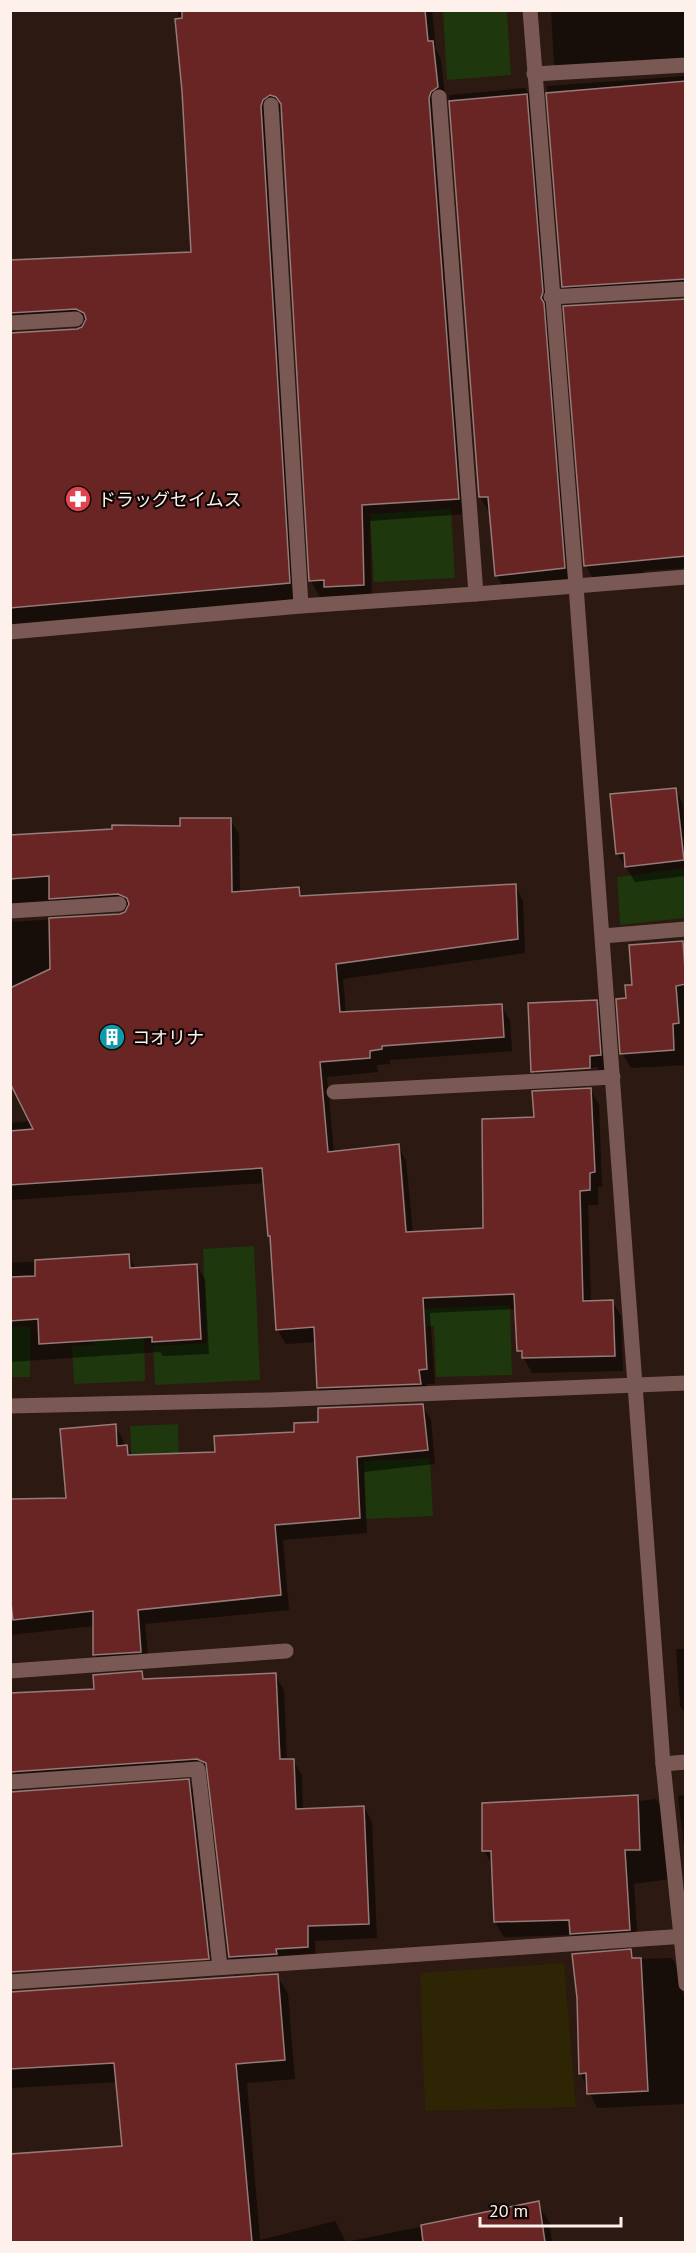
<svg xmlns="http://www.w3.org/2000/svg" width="696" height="2253" viewBox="0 0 696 2253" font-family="'PT Sans','Noto Sans JP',sans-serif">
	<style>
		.green { fill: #1e370d }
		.sand { fill: #2d2504 }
		.shadow { fill: #0007; fill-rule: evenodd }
		.building { fill: #692523; stroke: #967b78; stroke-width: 1.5 }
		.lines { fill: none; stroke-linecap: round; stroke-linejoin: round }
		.service { stroke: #7a5955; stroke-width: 15 }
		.minor { stroke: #7a5955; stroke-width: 15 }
		.labels { text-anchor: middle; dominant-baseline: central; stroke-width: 4.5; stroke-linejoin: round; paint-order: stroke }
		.poi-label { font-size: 18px; fill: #fef0ea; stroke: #0e0604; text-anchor: start }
	</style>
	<rect width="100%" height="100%" fill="#2c1911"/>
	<!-- green -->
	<g class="green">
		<path d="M443 11H507L511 75 447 80Z"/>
		<path d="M451 509 455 578 374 582 370 514Z"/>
		<path d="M685 868V918L620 925 617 877Z"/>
		<path d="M254 1246 260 1380 155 1385 153 1346 207 1343 203 1249Z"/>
		<path d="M510 1305 512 1375 436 1377 434 1326 383 1327 417 1309Z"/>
		<path d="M144 1320 145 1381 74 1384 72 1346 94 1345 93 1322Z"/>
		<path d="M30 1326V1377H11V1327Z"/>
		<path d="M178 1424 180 1496 135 1523 130 1426Z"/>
		<path d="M430 1458 433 1516 366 1519 364 1461Z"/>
	</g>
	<!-- sand -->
	<path class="sand" d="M564 1963 576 2107 425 2111 420 1973Z"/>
	<!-- shadow -->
	<g class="shadow">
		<path d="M178 10H432L436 49 441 59 446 104 467 514 370 521 372 601 335 602 332 596 320 597 311 581 283 112H275L298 599 10 624V334L77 330 86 325 19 329 10 334V262L192 254Z"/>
		<path d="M551 10H686V70L562 78 554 63Z"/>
		<path d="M686 76V294L572 301 563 286 547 86Z"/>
		<path d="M525 88 534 103 573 583 505 591 497 576 491 512H489L480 497 449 95Z"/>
		<path d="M686 300V568L644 571 645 576 594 581 586 566 565 307Z"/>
		<path d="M675 789 683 804 686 876 635 882 617 853Z"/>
		<path d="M230 819 239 834 240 893 298 888 304 898 515 886 523 901 525 953 343 979 346 1013 501 1006 510 1020 512 1051 390 1060V1064L377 1065 378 1072 327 1077 334 1152 398 1146 406 1161 413 1233 485 1230 535 1119 590 1089 599 1104 602 1187H598V1205H588L591 1302 612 1301 621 1316 623 1371 532 1373 519 1350 516 1309 430 1313 435 1384H427L428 1399 327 1403 318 1388 316 1342 286 1344 277 1329 272 1239 270 1236 265 1183 10 1200V1123L30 1121 10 1079V922L120 915 129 909 18 916 10 920V836L182 827ZM399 1159H402L408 1239H405Z"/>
		<path d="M682 942 686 948V1065L631 1068 622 1053 627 1000 634 986Z"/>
		<path d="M596 1001 605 1016 609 1070 541 1086 533 1071ZM598 1067V1070L538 1073V1070Z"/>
		<path d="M129 1256 136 1269 197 1265 205 1280 209 1354 163 1356 160 1352 10 1362V1263Z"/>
		<path d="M422 1405 431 1420 435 1464 364 1472 367 1533 283 1540 289 1610 145 1624 149 1666 103 1670 95 1655 94 1626 10 1635V1501L68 1499 115 1426 123 1440 124 1447 127 1446 132 1456 216 1453 296 1434 320 1423Z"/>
		<path d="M676 1649H686V1715L680 1706Z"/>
		<path d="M142 1673 146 1680 275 1675 284 1690 287 1760H293L302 1775 303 1811 364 1807 372 1822 377 1938 315 1941 316 1962 239 1972 230 1957 210 1775 24 1787 15 1772 95 1690Z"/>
		<path d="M189 1781 196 1794 212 1936 10 1941Z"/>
		<path d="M686 1795V1863L678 1796Z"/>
		<path d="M637 1796 640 1801 656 1799 665 1814 671 1879 634 1884 638 1945 580 1949 572 1935 504 1937 495 1922 493 1866 484 1851Z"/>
		<path d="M631 1951 635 1959 672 1958 681 1973 683 1995H686V2104L597 2108 580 2073Z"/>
		<path d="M277 1975 288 1994 295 2079 247 2083 260 2240 335 2221 346 2242 538 2203 549 2222 552 2242H10V2156L124 2148 117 2082 10 2088V1999Z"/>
	</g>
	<!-- building -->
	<g class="building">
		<path d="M182 10H425L428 41H433L438 87 431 92 429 98 459 499 362 505 364 585 324 587V580L309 581 281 104 276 97 270 95 263 100 261 106 290 583 10 608V333L77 329 82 327 86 319 84 313 76 309 10 313V260L191 252 182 91 175 19 182 18Z"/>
		<path d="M686 81V279L562 287 546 93Z"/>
		<path d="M527 94 543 292 541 298 544 303 565 568 495 576 488 497H479L449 101Z"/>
		<path d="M686 299V556L584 566 563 306Z"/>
		<path d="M676 788 684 860 625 867 624 853 616 854 610 794Z"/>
		<path d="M180 818H231L232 892 299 887 300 896 516 884 518 939 336 964 340 1012 502 1004 504 1037 382 1046V1049L370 1051V1058L320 1062 328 1152 399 1144 406 1232 483 1228 482 1119 534 1117 532 1091 591 1088 595 1172 590 1173V1190L580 1191 583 1301 613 1300 615 1356 522 1358V1351H517L514 1294 423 1298 427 1369 419 1370 421 1384 317 1388 314 1327 276 1330 270 1236H268L262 1168 10 1185V1131L33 1129 10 1083V988L50 969 49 918 120 914 125 912 129 904 127 898 118 894 49 899V876L10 879V835L112 829V825L180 826Z"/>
		<path d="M683 941 686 984 676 986 679 1023 673 1024 674 1050 620 1054 616 999 626 998 625 985H632L629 945Z"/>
		<path d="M597 1000 601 1055 590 1056V1068L531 1072 528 1003Z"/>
		<path d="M129 1254 130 1268 197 1264 201 1339 152 1342V1337L39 1344 38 1319 10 1321V1277L35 1276V1260Z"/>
		<path d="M423 1404 428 1450 357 1457 360 1518 275 1525 281 1595 138 1610 141 1652 93 1655V1611L13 1620 10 1594V1499L66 1498 60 1429 116 1424 117 1446 127 1445 128 1455 215 1452 214 1436 294 1432V1423L318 1422V1408Z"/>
		<path d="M142 1671 143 1679 276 1673 280 1759H294L296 1809 364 1806 369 1924 308 1926V1947L276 1949 277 1954 229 1957 206 1763 197 1759 10 1772V1693L94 1689 93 1675Z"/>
		<path d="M189 1779 209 1959 10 1972V1792Z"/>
		<path d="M638 1795 640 1850H625L630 1930 570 1934 569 1920 494 1922 491 1851H482V1803Z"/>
		<path d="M631 1949 632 1958H641L648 2091 587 2094 586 2073 579 2074 577 1998 572 1954Z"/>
		<path d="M278 1974 285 2060 236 2064 252 2242H10V2154L122 2146 114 2063 10 2069V1992Z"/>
		<path d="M539 2201 545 2242H423L421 2225Z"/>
	</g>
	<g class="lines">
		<!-- service -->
		<g class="service">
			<path d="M534 74 686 65"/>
			<path d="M439 97 476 594"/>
			<path d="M271 105 301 606"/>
			<path d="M551 297 686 289"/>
			<path d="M10 323 76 319"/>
			<path d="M10 911 119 904"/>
			<path d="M603 936 686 929"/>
			<path d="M334 1092 613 1077"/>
			<path d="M10 1671 286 1651"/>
			<path d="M663 1764 686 1762"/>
			<path d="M10 1782 198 1769 220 1967"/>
		</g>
		<!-- minor -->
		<g class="minor">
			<path d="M530 10 576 586 663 1764 686 1984"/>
			<path d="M10 632 301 606 476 594 686 577"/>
			<path d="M10 1406 270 1400 686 1383"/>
			<path d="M10 1982 686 1936"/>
		</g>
	</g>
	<!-- icons -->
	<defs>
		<g id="pharmacy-disc" transform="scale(1.35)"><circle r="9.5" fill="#e0444e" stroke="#0e0604"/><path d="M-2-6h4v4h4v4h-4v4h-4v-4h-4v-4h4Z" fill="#fff"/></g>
		<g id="building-disc" transform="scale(1.35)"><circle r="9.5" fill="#0f9aa8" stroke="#0e0604"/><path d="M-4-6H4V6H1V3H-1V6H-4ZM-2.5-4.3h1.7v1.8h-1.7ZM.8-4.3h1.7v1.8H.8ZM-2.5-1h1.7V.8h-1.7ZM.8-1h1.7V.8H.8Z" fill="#fff"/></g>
	</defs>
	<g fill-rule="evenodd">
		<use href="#pharmacy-disc" x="78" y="499"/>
		<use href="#building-disc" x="112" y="1037"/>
	</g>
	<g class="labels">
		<!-- poi labels -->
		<g class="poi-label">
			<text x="98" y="499">ドラッグセイムス</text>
			<text x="132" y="1037">コオリナ</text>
		</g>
	</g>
	<!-- border -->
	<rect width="696" height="2253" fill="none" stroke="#fef0ea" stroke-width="24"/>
	<!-- scale -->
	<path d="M480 2217v9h141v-9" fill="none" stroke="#fef0ea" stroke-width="3"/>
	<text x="489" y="2217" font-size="18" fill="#fef0ea" stroke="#0e0604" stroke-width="4.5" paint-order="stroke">20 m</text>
</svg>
